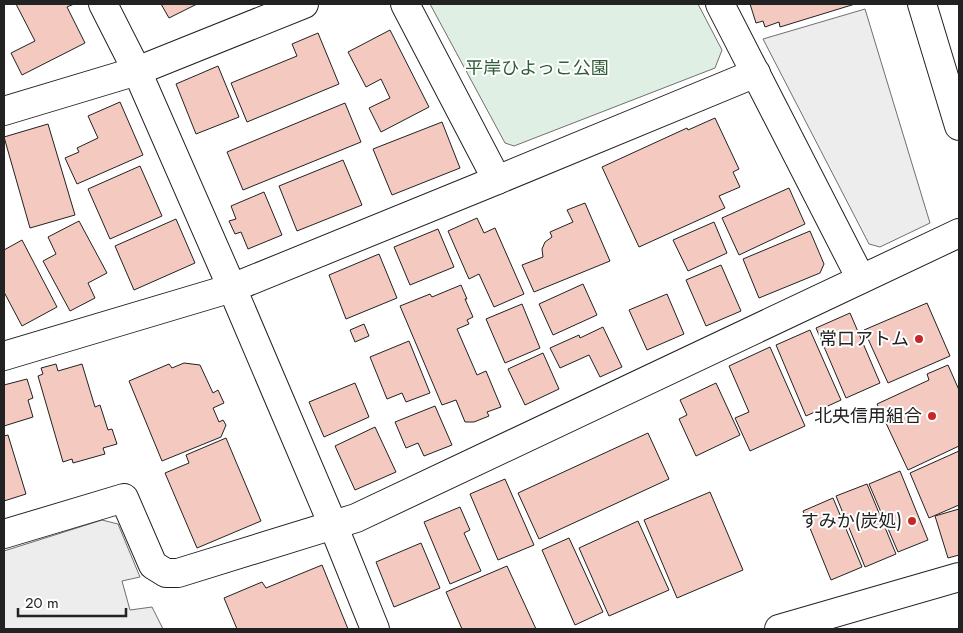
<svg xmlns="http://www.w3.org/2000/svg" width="963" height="633" viewBox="0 0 963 633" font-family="Jost,'Noto Sans JP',sans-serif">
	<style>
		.green { fill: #e0efe3; stroke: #6f6f6f }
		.parking { fill: #ededed; stroke: #6f6f6f }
		.building { fill: #f3c9c0; stroke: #222 }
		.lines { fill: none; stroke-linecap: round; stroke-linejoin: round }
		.minor-casing { stroke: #222; stroke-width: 30 }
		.major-casing { stroke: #222; stroke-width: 30 }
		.minor { stroke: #fff; stroke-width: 28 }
		.major { stroke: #fff; stroke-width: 28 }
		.poi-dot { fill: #c62828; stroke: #fff; stroke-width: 2 }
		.labels { text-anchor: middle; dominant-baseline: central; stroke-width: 4; stroke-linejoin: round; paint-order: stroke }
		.park-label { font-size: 18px; fill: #2f5e38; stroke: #fff }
		.poi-label { font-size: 18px; fill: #222; stroke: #fff; text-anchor: end }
	</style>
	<rect width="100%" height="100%" fill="#fff"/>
	<!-- green -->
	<path class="green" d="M430 4H698L722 50 715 68 514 146 505 143Z"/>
	<!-- parking -->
	<g class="parking">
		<path d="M865 9 930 223 880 247 869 244 763 39Z"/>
		<path d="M102 520 118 524 140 577 122 581 130 610 152 607 163 629H4V551Z"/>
	</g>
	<!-- building -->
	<g class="building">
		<path d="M16 4H74L67 7 85 43 22 75 11 53 35 41Z"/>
		<path d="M161 4H197L169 18Z"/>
		<path d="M750 4H855L780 27 779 22 765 27 763 21 756 23Z"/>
		<path d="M390 30 429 107 381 132 369 108 390 98 381 79 366 87 348 52Z"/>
		<path d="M318 33 339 84 247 122 231 83 297 56 292 44Z"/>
		<path d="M218 66 239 117 196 134 176 84Z"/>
		<path d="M120 102 143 155 77 184 65 158 79 152 77 148 98 138 88 116Z"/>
		<path d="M345 103 361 142 243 190 227 152Z"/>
		<path d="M715 118 739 169 733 172 740 187 719 196 725 208 639 247 602 167 687 128 688 130Z"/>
		<path d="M442 122 460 168 392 195 373 149Z"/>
		<path d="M48 124 75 215 30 228 4 137Z"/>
		<path d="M343 160 362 205 297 231 279 186Z"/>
		<path d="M140 166 162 216 110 239 88 189Z"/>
		<path d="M789 188 805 224 739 255 722 218Z"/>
		<path d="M264 192 282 235 248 249 241 232 235 234 229 221 236 219 231 206Z"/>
		<path d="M585 203 610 261 534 292 522 265 543 257 542 249 545 242 552 237 550 232 573 222 567 210Z"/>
		<path d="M477 218 484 233 495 228 524 294 494 307 479 274 469 279 448 231Z"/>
		<path d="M176 219 195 263 134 290 115 246Z"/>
		<path d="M79 221 107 273 88 283 95 298 70 311 43 261 56 254 48 237Z"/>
		<path d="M714 222 727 253 688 271 673 240Z"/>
		<path d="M438 229 454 267 410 285 394 247Z"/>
		<path d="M810 231 824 264 820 273 759 298 743 259Z"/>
		<path d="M22 240 57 307 22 326 4 292V250Z"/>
		<path d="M379 254 397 298 346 319 329 275Z"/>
		<path d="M721 265 741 311 706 326 686 280Z"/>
		<path d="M583 284 597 315 553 335 539 304Z"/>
		<path d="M461 285 467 299H465L473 317 467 320 469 324 457 329 477 375 486 371 501 407 487 412 489 416 474 422H465L456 400 442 405 400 306 430 294 432 297Z"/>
		<path d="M667 294 684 334 647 350 629 310Z"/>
		<path d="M927 303 950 356 888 383 864 330Z"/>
		<path d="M522 304 540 348 505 363 486 319Z"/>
		<path d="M850 313 880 383 846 398 816 328Z"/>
		<path d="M364 324 369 336 355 342 350 330Z"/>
		<path d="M603 327 622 367 600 377 589 355 560 368 550 348 579 335 580 338Z"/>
		<path d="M810 330 841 400 806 416 776 345Z"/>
		<path d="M409 341 430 393 406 402 402 393 387 399 370 357Z"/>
		<path d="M770 347 805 426 750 451 735 418 749 412 729 366Z"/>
		<path d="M543 353 559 389 525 405 508 369Z"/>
		<path d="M184 363 200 365 213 393 218 390 224 403 213 408 219 422 223 420 226 425 221 437 162 461 129 381 169 364 172 368Z"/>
		<path d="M56 364 58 371 82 364 95 407 100 405 108 430 112 429 117 444 103 448 105 454 73 463 72 459 63 462 38 376 43 374 41 368Z"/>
		<path d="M948 365 959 390V446L908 470 877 404 929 380 927 374Z"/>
		<path d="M27 379 33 398 28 400 33 417 4 426V385Z"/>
		<path d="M355 383 369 417 324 437 309 402Z"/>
		<path d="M716 383 740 435 696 456 679 419 687 415 680 400Z"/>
		<path d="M435 406 452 445 424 456 418 443 406 448 395 422Z"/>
		<path d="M375 427 396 472 355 490 335 446Z"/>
		<path d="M648 433 669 479 539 539 518 493Z"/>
		<path d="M8 435 26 494 4 501V436Z"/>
		<path d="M226 438 261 521 197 548 165 473 189 463 186 455Z"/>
		<path d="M959 451V505L929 518 910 473Z"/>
		<path d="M900 471 928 540 898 552 869 484Z"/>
		<path d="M505 479 534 545 498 560 470 494Z"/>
		<path d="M867 484 896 554 865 567 836 496Z"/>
		<path d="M710 492 743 570 677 598 644 520Z"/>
		<path d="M833 498 862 567 831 580 803 511Z"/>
		<path d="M460 507 470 530 464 533 481 571 450 584 424 522Z"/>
		<path d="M959 509V555L948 558 935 516Z"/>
		<path d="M638 521 669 590 609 616 579 548Z"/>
		<path d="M569 538 603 612 575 625 542 550Z"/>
		<path d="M421 543 440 588 394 607 376 562Z"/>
		<path d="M322 565 348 629H236H237L224 598 262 582 266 588Z"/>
		<path d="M507 566 536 629H462L446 592Z"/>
	</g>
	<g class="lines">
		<!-- minor casing -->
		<g class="minor-casing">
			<g id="minor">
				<path d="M103 4 137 71 232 288 333 525 375 629"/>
				<path d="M405 4 497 180"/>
				<path d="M720 4 861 279"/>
				<path d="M4 111 137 71 304 4"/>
				<path d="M4 356 232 288 497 180 756 73"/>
				<path d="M4 534 124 498 153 565 166 573H178L356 518 959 233"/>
				<path d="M779 629 959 577"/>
			</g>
		</g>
		<!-- major casing -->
		<g class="major-casing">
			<path id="major" d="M922 4 959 126"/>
		</g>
		<!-- minor -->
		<use href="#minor" class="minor"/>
		<!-- major -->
		<use href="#major" class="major"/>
	</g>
	<!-- markers -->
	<g class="poi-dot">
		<circle cx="919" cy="339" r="5"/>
		<circle cx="932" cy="416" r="5"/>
		<circle cx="912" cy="521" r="5"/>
	</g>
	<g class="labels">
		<!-- park labels -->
		<g class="park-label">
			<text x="537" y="68">平岸ひよっこ公園</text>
		</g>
		<!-- poi labels -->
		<g class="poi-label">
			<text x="909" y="339">常口アトム</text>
			<text x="922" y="416">北央信用組合</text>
			<text x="902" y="521">すみか(炭処)</text>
		</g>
	</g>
	<!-- border -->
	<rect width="963" height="633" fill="none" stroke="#222222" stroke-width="10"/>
	<!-- scale -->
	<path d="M18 608v8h108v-8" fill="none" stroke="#222222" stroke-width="2.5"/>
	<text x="25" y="608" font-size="15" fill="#222222" stroke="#ffffff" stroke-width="4" paint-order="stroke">20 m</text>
</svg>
